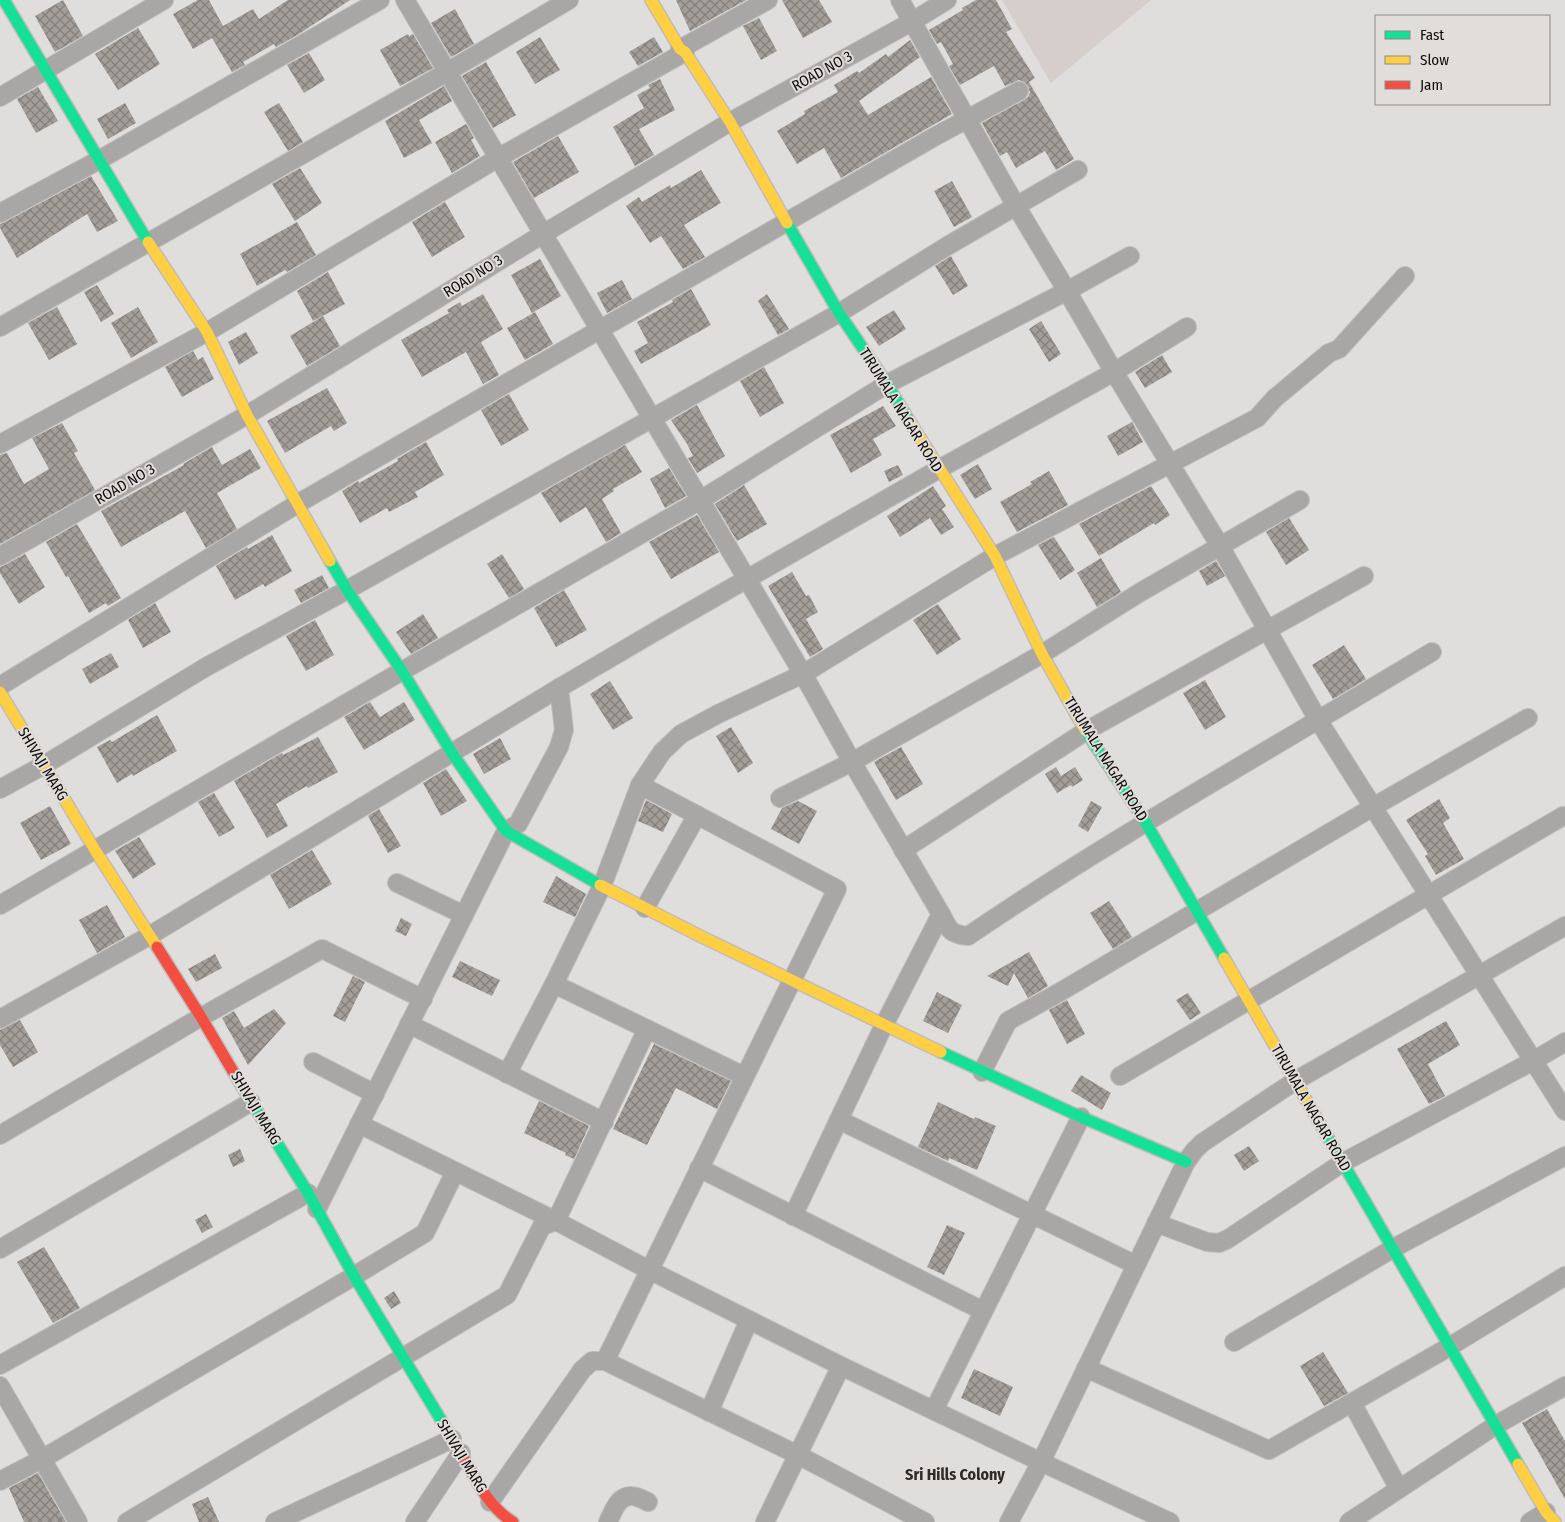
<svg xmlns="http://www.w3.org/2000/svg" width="1565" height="1522" viewBox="0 0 1565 1522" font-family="'Fira Sans Condensed',sans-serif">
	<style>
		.built { fill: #d5ceca }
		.building { fill: url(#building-cross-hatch) }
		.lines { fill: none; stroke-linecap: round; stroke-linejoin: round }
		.street-casing { stroke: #bebcbc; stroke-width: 20 }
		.fast-casing { stroke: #bebcbc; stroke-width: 14 }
		.slow-casing { stroke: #bebcbc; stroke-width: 14 }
		.jam-casing { stroke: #bebcbc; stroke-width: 14 }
		.street { stroke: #a9a7a6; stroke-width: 18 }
		.fast { stroke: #16e098; stroke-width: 11 }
		.slow { stroke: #ffcf43; stroke-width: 11 }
		.jam { stroke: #f24e42; stroke-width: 11 }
		.labels { text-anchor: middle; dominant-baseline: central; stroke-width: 4; stroke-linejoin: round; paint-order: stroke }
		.street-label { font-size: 15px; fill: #0e0c0c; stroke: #e1dddb }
		.neighbourhood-label { font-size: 16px; font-weight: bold; fill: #2d2a28; stroke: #e1dddb }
	</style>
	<defs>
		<pattern id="building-cross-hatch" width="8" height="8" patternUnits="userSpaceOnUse" patternTransform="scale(1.25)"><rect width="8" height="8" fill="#a49e99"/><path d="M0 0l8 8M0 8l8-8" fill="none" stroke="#847f7b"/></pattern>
	</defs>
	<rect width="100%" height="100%" fill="#e0dedc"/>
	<!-- built -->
	<path class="built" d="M1002 0H1151L1051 83Z"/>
	<!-- building -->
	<g class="building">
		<path d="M63 0 83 36 55 52 35 16Z"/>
		<path d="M198 0H209L223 26 253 9 259 19 288 0H350L299 34 276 47 274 44 243 62 245 65 232 72 212 38 193 49 173 14Z"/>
		<path d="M676 0H746L690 31Z"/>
		<path d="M782 0H819L832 22 803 38Z"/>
		<path d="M976 0H996L1012 29 1006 32 1035 78 1029 82 1074 159 1056 170 1045 151 1016 168 1007 152 1000 156 982 123 1024 100 1028 97 1030 92 1028 86 1024 82 1019 80 1005 86 994 66 960 85 949 66 953 64 941 42 937 44 929 30 963 10 962 8Z"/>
		<path d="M455 9 474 44 451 57 431 23Z"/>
		<path d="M759 18 777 51 761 60 743 26Z"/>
		<path d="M138 28 160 64 118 90 95 54Z"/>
		<path d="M408 34 409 36 413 34 433 68 400 86 380 50Z"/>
		<path d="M540 37 560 70 535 84 516 52Z"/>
		<path d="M654 37 663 52 638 66 629 52Z"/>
		<path d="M910 40 920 57 859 101 868 115 931 77 952 114 841 178 824 148 797 164 777 131 805 114 804 111 838 92 834 85 857 71 859 73 886 54 888 57Z"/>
		<path d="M309 53 325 80 304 93 287 65Z"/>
		<path d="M486 62 516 115 493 128 462 76Z"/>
		<path d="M660 79 675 110 639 129 654 155 635 166 613 127 644 108 637 95 650 88 648 85Z"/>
		<path d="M444 86 452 101 419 120 432 143 404 158 385 121Z"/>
		<path d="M38 87 58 121 36 133 17 99Z"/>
		<path d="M125 103 136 123 108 139 97 119Z"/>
		<path d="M279 103 303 142 288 151 264 112Z"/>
		<path d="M466 124 474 138 471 140 480 156 452 173 435 142Z"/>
		<path d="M558 136 579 172 534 198 513 162Z"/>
		<path d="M300 168 322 203 295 221 272 184Z"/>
		<path d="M701 170 721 203 684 225 705 257 683 269 661 236 650 243 626 206 639 197 642 202 670 185 671 188Z"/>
		<path d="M91 176 118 221 97 232 87 214 17 258 0 228V224L5 222Z"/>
		<path d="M952 181 972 217 954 227 934 191Z"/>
		<path d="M445 202 465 237 432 257 412 222Z"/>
		<path d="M297 222 316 255 287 272 285 270 257 286 240 254Z"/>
		<path d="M951 256 968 286 953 295 935 266Z"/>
		<path d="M540 259 561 296 532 313 511 275Z"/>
		<path d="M328 272 345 304 313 321 297 291Z"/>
		<path d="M622 280 632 299 607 313 597 293Z"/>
		<path d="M97 285 114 314 101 322 84 292Z"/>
		<path d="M691 289 711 325 641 364 634 351 648 343 637 322 673 302 672 300Z"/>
		<path d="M483 294 503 329 481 342 499 375 483 384 466 352 422 377 401 340 449 313 447 310 460 302 462 306Z"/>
		<path d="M767 294 789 329 778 335 758 301Z"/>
		<path d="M57 307 77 344 49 360 28 323Z"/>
		<path d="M138 307 158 342 131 358 111 323Z"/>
		<path d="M894 310 906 329 879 346 866 327Z"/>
		<path d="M535 312 553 344 525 360 507 328Z"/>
		<path d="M323 316 340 346 307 366 290 336Z"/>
		<path d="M1041 321 1061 354 1049 362 1029 329Z"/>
		<path d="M246 332 258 353 239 365 228 342Z"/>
		<path d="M193 351 198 360 203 357 214 379 182 397 165 367Z"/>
		<path d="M1162 355 1172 372 1145 388 1135 372Z"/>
		<path d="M764 367 784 403 760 417 740 381Z"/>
		<path d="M327 388 347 423 334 431 331 426 285 453 267 421Z"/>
		<path d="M509 394 529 430 501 446 481 410Z"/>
		<path d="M697 405 725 456 697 473 688 458 693 456 687 444 671 420Z"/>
		<path d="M883 406 896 426 873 439 882 455 851 473 830 435Z"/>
		<path d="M1132 422 1143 442 1118 456 1107 436Z"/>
		<path d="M62 423 78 451 74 453 95 490 0 544V455L7 453 24 484 49 469 32 438Z"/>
		<path d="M426 442 444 475 415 492 418 497 389 512 387 508 360 523 342 491 358 481 359 483 398 461 397 459Z"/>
		<path d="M625 445 642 472 613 489 614 491 602 499 621 533 606 542 586 507 560 523 541 493Z"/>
		<path d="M212 447 222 465 250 449 261 468 217 493 237 529 206 548 185 511 121 547 101 511 184 465 183 464Z"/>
		<path d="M978 464 992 489 975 499 960 475Z"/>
		<path d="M898 465 903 475 889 482 884 471Z"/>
		<path d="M669 468 686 496 665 508 650 479Z"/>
		<path d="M1049 471 1068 505 1017 532 1000 502 1032 484 1030 482Z"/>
		<path d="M744 485 767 524 737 541 715 504Z"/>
		<path d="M933 486 946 506 942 509 954 527 941 535 930 518 900 537 887 516Z"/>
		<path d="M1151 486 1170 515 1155 525 1154 523 1099 556 1079 524Z"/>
		<path d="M697 515 719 552 671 579 649 542Z"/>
		<path d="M1289 518 1309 550 1286 565 1266 532Z"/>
		<path d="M77 524 121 598 108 606 106 603 89 613 68 576 66 577 46 542Z"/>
		<path d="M272 535 292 571 265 587 263 584 235 600 216 566 247 547 248 549Z"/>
		<path d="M1054 537 1075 570 1060 580 1038 545Z"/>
		<path d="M25 554 45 587 19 604 0 573V567L5 565Z"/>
		<path d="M502 554 524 589 509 598 487 564Z"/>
		<path d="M1101 558 1121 592 1097 607 1077 573Z"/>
		<path d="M1216 561 1225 576 1207 586 1199 571Z"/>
		<path d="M792 572 806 596 809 595 818 612 806 619 823 649 810 657 768 586Z"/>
		<path d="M322 575 329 588 301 603 294 590Z"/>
		<path d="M564 590 587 630 556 647 534 608Z"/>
		<path d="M155 603 171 632 143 648 128 620Z"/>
		<path d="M938 604 961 639 937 655 913 620Z"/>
		<path d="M423 614 438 638 411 654 396 632Z"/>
		<path d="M315 620 334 655 306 671 286 636Z"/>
		<path d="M1344 645 1366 679 1333 699 1312 665Z"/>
		<path d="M111 653 119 667 90 684 82 669Z"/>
		<path d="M1205 680 1226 717 1205 730 1183 693Z"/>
		<path d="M610 681 633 718 613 730 590 694Z"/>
		<path d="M370 702 380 717 404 702 415 720 364 750 344 717Z"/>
		<path d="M157 715 177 751 133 776 132 774 117 783 97 747 110 740 112 742Z"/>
		<path d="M731 727 753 763 738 773 716 736Z"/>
		<path d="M318 737 338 772 308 788 307 786 276 804 288 826 267 838 234 781 282 753 283 755Z"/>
		<path d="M500 738 511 759 484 774 473 754Z"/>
		<path d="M901 747 923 784 896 800 874 762Z"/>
		<path d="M1056 767 1061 776 1075 767 1083 780 1072 787 1071 785 1057 793 1045 774Z"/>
		<path d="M446 769 467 801 441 816 423 783Z"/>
		<path d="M214 793 235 828 219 837 198 802Z"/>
		<path d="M1439 799 1450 818 1443 823 1464 859 1436 875 1425 856 1428 854 1406 820Z"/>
		<path d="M646 800 672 814 663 832 638 821Z"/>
		<path d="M798 801 817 811 799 844 771 829 782 808Z"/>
		<path d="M1091 801 1102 807 1088 832 1078 826Z"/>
		<path d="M50 806 71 844 41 860 20 823Z"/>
		<path d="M379 809 401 846 388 853 368 816Z"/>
		<path d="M139 837 156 864 133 879 115 851Z"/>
		<path d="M312 850 332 884 289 909 270 875Z"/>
		<path d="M556 876 586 894 575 917 543 902Z"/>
		<path d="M1109 901 1132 937 1113 949 1090 913Z"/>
		<path d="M107 905 125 937 97 953 79 920Z"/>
		<path d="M401 918 412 924 406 936 395 931Z"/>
		<path d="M1029 952 1048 986 1028 998 1014 973 1008 986 987 976Z"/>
		<path d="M215 954 222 968 196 982 188 969Z"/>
		<path d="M460 961 500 980 492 996 452 977Z"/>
		<path d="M353 976 365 982 345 1022 333 1016Z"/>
		<path d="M937 992 962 1005 948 1033 923 1021Z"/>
		<path d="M1188 993 1201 1013 1190 1020 1176 1000Z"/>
		<path d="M1067 1000 1085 1034 1067 1044 1049 1010Z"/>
		<path d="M274 1009 286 1023 248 1065 222 1018 234 1011 244 1028Z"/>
		<path d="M20 1020 38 1052 13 1067 0 1045V1030Z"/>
		<path d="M1446 1021 1460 1045 1428 1064 1445 1096 1429 1104 1397 1049Z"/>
		<path d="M654 1044 731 1081 717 1109 676 1088 647 1145 613 1129Z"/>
		<path d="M1081 1075 1111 1093 1102 1110 1071 1091Z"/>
		<path d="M539 1101 589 1126 574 1159 565 1155 566 1153 524 1133Z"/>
		<path d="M938 1102 974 1119 975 1117 996 1126 977 1170 949 1158 948 1161 918 1147Z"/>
		<path d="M1249 1146 1259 1161 1244 1171 1234 1155Z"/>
		<path d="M240 1149 245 1161 233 1167 228 1155Z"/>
		<path d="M206 1214 213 1227 202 1233 195 1220Z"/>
		<path d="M947 1225 965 1233 944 1275 927 1267Z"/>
		<path d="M44 1247 80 1308 53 1323 17 1262Z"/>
		<path d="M394 1291 401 1303 391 1309 384 1298Z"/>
		<path d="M1323 1352 1348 1393 1324 1406 1300 1366Z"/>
		<path d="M974 1369 1013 1387 1000 1416 961 1398Z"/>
		<path d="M1547 1409 1565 1441V1499L1522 1423Z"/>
		<path d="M38 1473 66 1522H24L9 1488Z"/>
		<path d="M208 1497 219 1522H199L192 1504Z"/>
	</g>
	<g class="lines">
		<!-- street casing -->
		<g class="street-casing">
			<g id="street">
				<path d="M405 0 803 674 852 762 941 914"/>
				<path d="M900 0 1016 206 1067 291 1114 372 1220 546 1318 720 1432 652"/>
				<path d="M680 49 768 0"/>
				<path d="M0 97 164 0"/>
				<path d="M0 213 99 160 380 0"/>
				<path d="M0 327 447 72 569 0"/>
				<path d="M0 444 207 332 498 158 685 52"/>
				<path d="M0 556 247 415 543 234 730 122 913 21 947 0"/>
				<path d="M0 686 297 504 934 137 1019 91"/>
				<path d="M640 785 662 752 681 734 718 714 803 674 995 556 1257 418 1275 398 1329 353 1339 349 1405 276"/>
				<path d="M0 789 44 765 206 667 347 590 839 313 949 245 1078 170"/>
				<path d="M780 798 852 762 1042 654 1139 593 1300 500"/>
				<path d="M903 850 1086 731 1364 576"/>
				<path d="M397 883 464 915"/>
				<path d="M0 905 402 671 699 501 887 384 1067 291 1130 256"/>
				<path d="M645 908 697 815"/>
				<path d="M554 984 744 1076"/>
				<path d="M0 1019 149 936 559 688 663 627 939 469 1114 372 1187 327"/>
				<path d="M409 1024 604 1122"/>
				<path d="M313 1062 375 1094"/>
				<path d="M982 1072 1008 1021 1060 992 1373 807 1528 718"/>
				<path d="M1120 1076 1563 816"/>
				<path d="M839 1120 1136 1265"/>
				<path d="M359 1124 556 1221 649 1270 841 1366 1041 1462 1170 1522"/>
				<path d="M0 1135 201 1017 322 949 423 999"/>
				<path d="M699 1168 983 1311"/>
				<path d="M317 1209 506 831 518 824 559 747 564 730 559 688"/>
				<path d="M793 1216 884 1025 941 914C949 930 950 934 968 936 1081 859 1200 790 1318 720L1565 1111"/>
				<path d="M1156 1223 1207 1242 1219 1243 1228 1239 1342 1163 1533 1061 1565 1042"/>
				<path d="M0 1249 251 1102"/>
				<path d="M1234 1342 1392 1249 1565 1156"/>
				<path d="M605 1361 798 1455 925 1522"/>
				<path d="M0 1365 308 1193"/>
				<path d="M1086 1368 1269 1450 1449 1347 1565 1276"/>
				<path d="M0 1386 78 1522"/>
				<path d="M1352 1403 1399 1489"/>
				<path d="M934 1410 1081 1117"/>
				<path d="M709 1412 749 1320"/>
				<path d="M0 1481 42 1459 354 1276 425 1233 455 1172"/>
				<path d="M490 1502 582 1370 592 1361H605L837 889 640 785 602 886 554 984 507 1074"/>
				<path d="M127 1522 507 1295 542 1226 556 1221 647 1029"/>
				<path d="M275 1522 452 1439"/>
				<path d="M415 1522 461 1453"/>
				<path d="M608 1522C613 1512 618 1495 632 1496 637 1496 644 1500 648 1502"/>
				<path d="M765 1522 841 1366"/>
				<path d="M1009 1522 1041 1462 1186 1162 1194 1151 1202 1143 1295 1081 1565 926"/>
				<path d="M1349 1522 1496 1425 1565 1386"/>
				<path d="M1530 1522 1546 1512"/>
			</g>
		</g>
		<!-- fast casing -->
		<g class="fast-casing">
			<g id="fast">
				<path d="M4 0 148 242"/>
				<path d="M787 223 839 313 887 384 910 422"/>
				<path d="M330 561 347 590 402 671 452 753 506 831 600 885"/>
				<path d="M1085 730 1146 823 1224 958"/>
				<path d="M941 1052 1081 1117 1186 1162"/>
				<path d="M241 1085 308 1193 354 1276 461 1453"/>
				<path d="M1319 1122 1518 1464"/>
			</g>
		</g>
		<!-- slow casing -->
		<g class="slow-casing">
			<g id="slow">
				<path d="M651 0 680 49 685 52 730 122 787 223"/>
				<path d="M148 242 207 332 247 415 330 561"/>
				<path d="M910 422 995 556 1042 654 1085 730"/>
				<path d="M0 692 95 850 157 947"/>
				<path d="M600 885 702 937 941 1052"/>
				<path d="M1224 958 1319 1122"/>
				<path d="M1518 1464 1546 1512 1555 1522"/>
			</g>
		</g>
		<!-- jam casing -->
		<g class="jam-casing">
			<g id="jam">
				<path d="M157 947 201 1017 241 1085"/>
				<path d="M461 1453C475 1478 488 1507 513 1522"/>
			</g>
		</g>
		<!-- street -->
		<use href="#street" class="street"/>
		<!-- fast -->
		<use href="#fast" class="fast"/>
		<!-- slow -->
		<use href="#slow" class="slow"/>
		<!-- jam -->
		<use href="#jam" class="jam"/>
	</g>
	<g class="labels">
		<!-- street labels -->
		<g class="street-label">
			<text transform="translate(822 71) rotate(-29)">ROAD NO 3</text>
			<text transform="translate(473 276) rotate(-32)">ROAD NO 3</text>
			<text transform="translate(901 410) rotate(58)">TIRUMALA NAGAR ROAD</text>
			<text transform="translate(125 484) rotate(-30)">ROAD NO 3</text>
			<text transform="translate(1106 759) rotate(58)">TIRUMALA NAGAR ROAD</text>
			<text transform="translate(43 764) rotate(59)">SHIVAJI MARG</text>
			<text transform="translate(256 1108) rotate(59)">SHIVAJI MARG</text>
			<text transform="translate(1311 1108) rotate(60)">TIRUMALA NAGAR ROAD</text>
			<text transform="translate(462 1456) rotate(59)">SHIVAJI MARG</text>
		</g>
		<!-- neighbourhood labels -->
		<g class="neighbourhood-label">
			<text x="955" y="1474">Sri Hills Colony</text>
		</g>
	</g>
	<!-- legend -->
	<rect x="1375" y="15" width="175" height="90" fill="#e1dddb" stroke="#8d8988"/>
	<rect x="1385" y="31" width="25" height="8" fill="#16e098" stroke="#8d8988"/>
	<text x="1420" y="40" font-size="15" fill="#0e0c0c">Fast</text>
	<rect x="1385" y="56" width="25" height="8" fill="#ffcf43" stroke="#8d8988"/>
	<text x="1420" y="65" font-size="15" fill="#0e0c0c">Slow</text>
	<rect x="1385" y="81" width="25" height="8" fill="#f24e42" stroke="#8d8988"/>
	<text x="1420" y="90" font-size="15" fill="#0e0c0c">Jam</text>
</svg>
